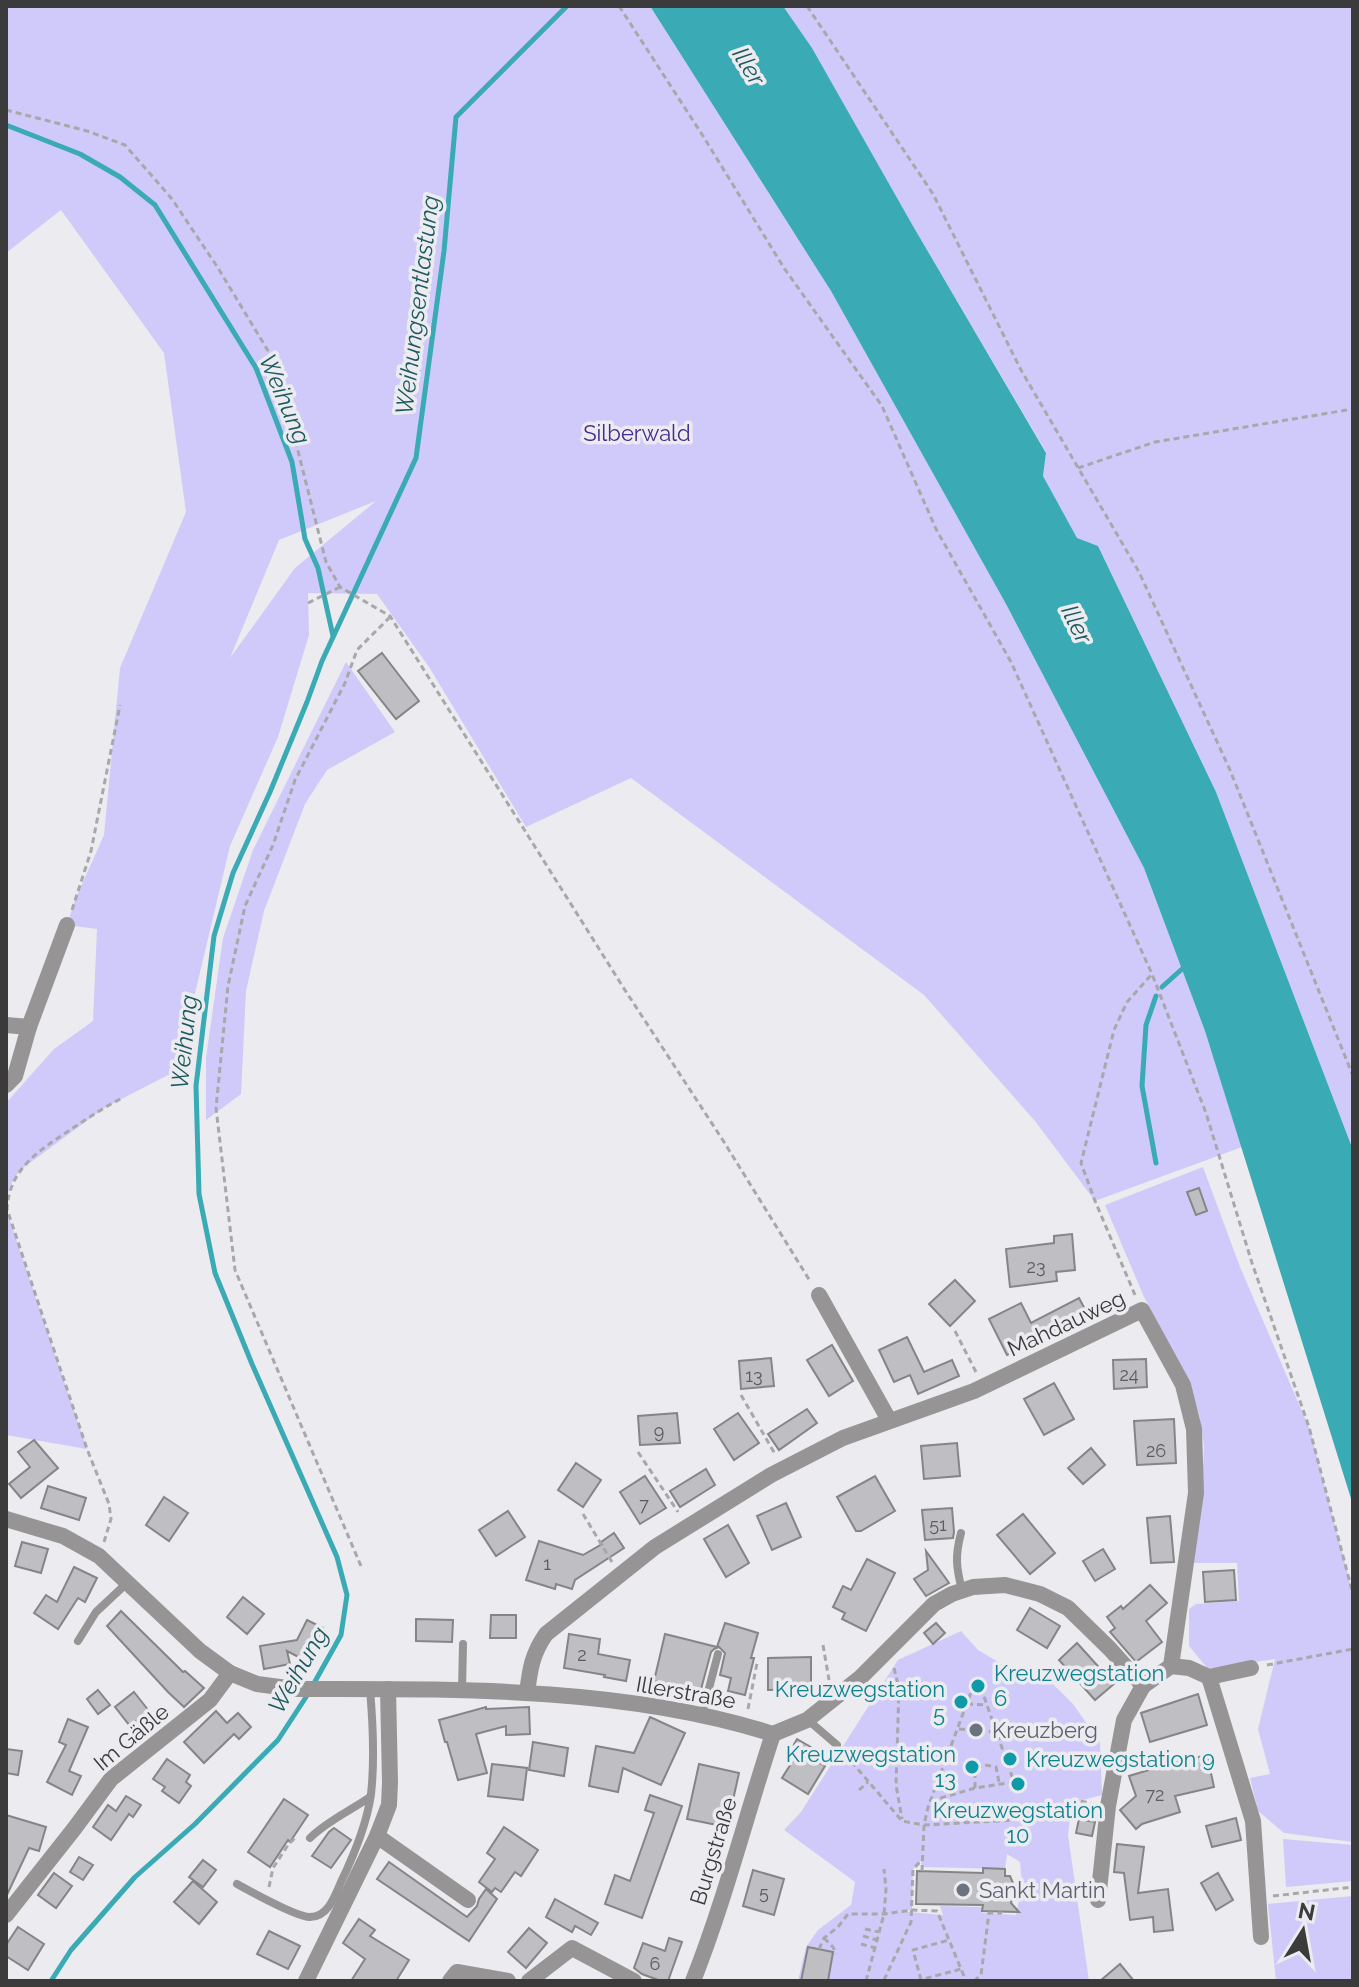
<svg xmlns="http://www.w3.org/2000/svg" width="1359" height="1987" viewBox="0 0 1359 1987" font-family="Raleway,sans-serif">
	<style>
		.green { fill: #cfcafa; fill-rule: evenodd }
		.water { fill: #3aaab4 }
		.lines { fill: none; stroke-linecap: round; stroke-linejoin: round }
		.stream { stroke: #3aaab4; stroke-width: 5 }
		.building { fill: #bfbfc3; stroke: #858588; stroke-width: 2 }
		.path { stroke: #a8a7aa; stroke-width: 3; stroke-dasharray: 6 4; stroke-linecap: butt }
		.service { stroke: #969494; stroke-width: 8 }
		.minor { stroke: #969494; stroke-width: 16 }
		.culture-dot { fill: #0f9aa8; stroke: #ecebef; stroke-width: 3 }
		.worship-dot { fill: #6b7280; stroke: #ecebef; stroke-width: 3 }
		.labels { text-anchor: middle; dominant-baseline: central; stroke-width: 7; stroke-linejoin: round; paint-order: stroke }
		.number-label { font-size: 18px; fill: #5c5c5e }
		.park-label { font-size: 22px; fill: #462a8d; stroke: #ecebef }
		.street-label { font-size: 22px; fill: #3b3b3c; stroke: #ecebef }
		.culture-label { font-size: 22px; fill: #0d838f; stroke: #ecebef; text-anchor: start }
		.worship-label { font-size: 22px; fill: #5b616d; stroke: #ecebef; text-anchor: start }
		.water-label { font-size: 24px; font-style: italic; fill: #1d5a5f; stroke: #ecebef }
	</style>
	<rect width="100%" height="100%" fill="#ecebef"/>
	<!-- green -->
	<g class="green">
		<path d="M6 6H650L831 291 1006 604 1144 868 1205 1031 1242 1147 1095 1201 1035 1121 924 995 631 778 526 827 429 667 377 594 308 593 309 635 278 737 230 846 192 1006 172 1073 104 1108 19 1171 10 1186 7 1197V1209L9 1218 87 1449 6 1435V1103L54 1049 93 1021 97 929 67 925 75 900 104 835 120 668 186 512 164 353 61 210 6 253ZM376 501 295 568 230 658 279 540Z"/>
		<path d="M783 6H1353V1150L1216 792 1098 546 1077 539 1043 476 1046 452 913 226 812 48Z"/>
		<path d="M346 662 395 732 327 770 305 804 264 911 246 991 241 1094 206 1120V1058L223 938 253 850Z"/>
		<path d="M1203 1167 1240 1267 1310 1430 1353 1594V1842L1284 1833 1258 1811 1250 1778 1270 1774 1258 1729 1275 1659 1208 1669 1189 1646V1609L1196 1604 1239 1601 1237 1563H1192L1203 1469 1204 1445 1199 1414 1187 1378 1144 1297 1105 1205Z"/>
		<path d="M961 1631 978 1650 1017 1673 1050 1681 1073 1704 1100 1742 1102 1795 1072 1803 1068 1835 1089 1981H798L806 1947 818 1930 851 1905 855 1882 784 1830 801 1812 898 1660ZM1007 1854 1020 1862 1022 1885 1016 1915 982 1913V1907L940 1906 943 1915 898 1911 912 1910 913 1869 921 1861 922 1867 1005 1869Z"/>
		<path d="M1283 1839 1353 1845V1881L1286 1887Z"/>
		<path d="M1353 1896V1981H1276L1268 1904Z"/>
	</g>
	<!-- water -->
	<path class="water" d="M650 6H783L812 48 913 226 1046 453 1043 476 1077 538 1098 546 1216 792 1353 1150V1505L1205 1031 1144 868 1006 604 831 291Z"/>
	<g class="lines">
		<!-- stream -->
		<g class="stream">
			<path d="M6 125 80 154 120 177 155 205 256 368 292 462 305 539 318 568 333 636"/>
			<path d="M1162 987 1182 969"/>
			<path d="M1156 1163 1142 1086 1146 1025 1156 996"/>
			<path d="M313 1685 341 1635 347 1595 337 1557 252 1364 215 1273 199 1194 196 1086 214 936 233 873 270 792 307 702 322 661 416 458 444 251 456 117 567 6"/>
			<path d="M51 1981 71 1950 135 1877 195 1824 278 1740 308 1694"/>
		</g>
	</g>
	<!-- building -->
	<g class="building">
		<path d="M382 653 419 701 396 719 358 671Z"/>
		<path d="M1199 1188 1207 1211 1196 1215 1187 1192Z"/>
		<path d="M1072 1234 1075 1270 1056 1272 1057 1281 1010 1287 1006 1249 1054 1243V1236Z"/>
		<path d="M955 1280 975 1301 950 1326 929 1304Z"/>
		<path d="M1079 1298 1087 1313 1038 1338 1039 1340 1007 1355 989 1319 1021 1303 1031 1323Z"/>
		<path d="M907 1337 924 1372 952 1360 959 1376 918 1394 910 1375 894 1382 879 1350Z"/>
		<path d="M832 1345 853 1381 829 1396 807 1360Z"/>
		<path d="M771 1358 774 1386 741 1389 739 1361Z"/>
		<path d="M1146 1359 1147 1387 1114 1389 1113 1360Z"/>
		<path d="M1054 1383 1074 1419 1044 1435 1024 1399Z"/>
		<path d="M807 1409 817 1423 779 1450 768 1434Z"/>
		<path d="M677 1413 680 1443 640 1445 638 1416Z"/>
		<path d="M738 1413 759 1443 734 1460 714 1429Z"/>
		<path d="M1174 1419 1176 1463 1137 1465 1134 1421Z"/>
		<path d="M34 1440 58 1468 21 1498 9 1484 30 1467 18 1452Z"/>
		<path d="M957 1443 960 1476 924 1479 921 1446Z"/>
		<path d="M1091 1448 1105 1465 1083 1484 1068 1468Z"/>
		<path d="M576 1463 601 1480 583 1507 558 1490Z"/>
		<path d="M706 1469 715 1485 680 1507 670 1491Z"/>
		<path d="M645 1476 666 1508 640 1524 620 1492Z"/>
		<path d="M875 1476 895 1511 861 1531H856L837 1497Z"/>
		<path d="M48 1486 86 1498 79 1520 41 1508Z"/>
		<path d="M164 1497 188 1513 169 1541 146 1525Z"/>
		<path d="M786 1503 801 1537 772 1550 757 1516Z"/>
		<path d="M952 1508 954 1532 953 1538 925 1540 922 1510Z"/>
		<path d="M508 1511 525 1537 496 1556 479 1530Z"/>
		<path d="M1023 1514 1055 1553 1030 1574 997 1535Z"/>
		<path d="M1170 1516 1174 1562 1151 1563 1147 1518Z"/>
		<path d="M728 1525 749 1563 726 1577 704 1539Z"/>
		<path d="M614 1533 624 1548 575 1580 572 1589 556 1584 555 1589 526 1580 539 1541 583 1555 602 1544 601 1542Z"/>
		<path d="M22 1542 48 1549 41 1573 15 1566Z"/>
		<path d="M1103 1549 1115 1569 1095 1581 1083 1561Z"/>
		<path d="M926 1551 949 1583 926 1596 914 1579 928 1570Z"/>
		<path d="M867 1559 895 1573 866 1631 842 1619 845 1613 833 1607 843 1586 851 1590Z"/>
		<path d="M74 1567 97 1578 85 1602 78 1598 58 1629 34 1613 46 1595 57 1602Z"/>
		<path d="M1234 1570 1236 1600 1205 1602 1203 1572Z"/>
		<path d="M1150 1585 1167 1603 1146 1621 1162 1642 1136 1662 1110 1632 1115 1628 1107 1617 1121 1606 1123 1609Z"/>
		<path d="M243 1597 264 1614 247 1634 227 1617Z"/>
		<path d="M1030 1608 1060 1626 1047 1648 1017 1630Z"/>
		<path d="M121 1611 183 1672 185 1671 204 1688 184 1707 168 1692 107 1626Z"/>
		<path d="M491 1615H516V1638H490Z"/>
		<path d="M416 1619 453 1620 452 1642 416 1641Z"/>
		<path d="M307 1620 323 1628 306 1661 287 1651 290 1664 264 1669 260 1646 297 1640Z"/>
		<path d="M725 1623 758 1633 751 1658H754L745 1695 728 1691 731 1678 720 1675 725 1653 719 1647 714 1649 711 1652 700 1693 654 1681 665 1634 717 1647Z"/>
		<path d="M936 1623 945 1633 933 1644 924 1633Z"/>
		<path d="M569 1634 600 1639 598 1654 630 1660 626 1681 604 1677 605 1675 564 1668Z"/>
		<path d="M1077 1643 1114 1684 1095 1700 1059 1660Z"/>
		<path d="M811 1657V1689L768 1690V1658Z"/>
		<path d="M98 1690 110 1705 98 1714 87 1699Z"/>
		<path d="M134 1692 149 1711 130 1726 115 1707Z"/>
		<path d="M1198 1694 1207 1725 1150 1742 1141 1713Z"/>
		<path d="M486 1707V1709L529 1707 530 1734 506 1735V1726L476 1734 487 1773 458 1780 447 1742H445L439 1720Z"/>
		<path d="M216 1711 227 1723 238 1713 251 1727 239 1739 234 1734 204 1763 184 1742Z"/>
		<path d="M650 1717 685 1733 661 1785 623 1768 618 1792 589 1786 596 1746 634 1753Z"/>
		<path d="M68 1719 88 1727 69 1771 81 1776 72 1795 47 1782 66 1745 59 1742Z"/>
		<path d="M797 1739 816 1750 811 1758 825 1766 808 1794 782 1778 794 1759 788 1755Z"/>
		<path d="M533 1742 568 1748 564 1776 529 1770Z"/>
		<path d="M6 1749 22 1751 18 1775 6 1773Z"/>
		<path d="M1207 1755 1214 1787 1175 1796 1180 1812 1142 1824 1136 1829 1120 1810 1136 1796 1129 1776 1162 1766Z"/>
		<path d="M167 1759 190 1775 186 1782 191 1786 179 1803 162 1791 165 1787 153 1779Z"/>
		<path d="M492 1764 527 1768 523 1800 488 1796Z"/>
		<path d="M699 1764 739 1773 727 1827 687 1819Z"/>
		<path d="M650 1795 682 1806 642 1918 605 1904 615 1875 630 1881 654 1813 645 1810Z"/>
		<path d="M126 1796 141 1805 133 1817 129 1814 111 1840 93 1827 108 1805 116 1811Z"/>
		<path d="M284 1799 308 1815 290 1842 288 1840 270 1867 248 1852Z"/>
		<path d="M6 1815 46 1827 39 1851 29 1848 6 1897Z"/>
		<path d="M1236 1818 1241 1840 1212 1847 1206 1826Z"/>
		<path d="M1079 1819 1095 1822 1092 1836 1076 1833Z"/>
		<path d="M504 1827 538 1850 521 1876 515 1872 501 1892 495 1888 492 1892 479 1882 495 1859 487 1853Z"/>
		<path d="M334 1828 351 1840 331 1868 312 1856 329 1832Z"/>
		<path d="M1117 1844 1144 1847 1138 1893 1168 1889 1173 1930 1154 1932 1153 1917 1130 1920 1124 1873 1114 1872Z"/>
		<path d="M79 1857 93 1865 83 1880 70 1872Z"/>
		<path d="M203 1860 216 1870 203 1887 189 1877Z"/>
		<path d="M389 1862 467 1917 477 1906 479 1899 486 1889 497 1899 469 1941 377 1879Z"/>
		<path d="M983 1868 1005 1869V1876H1010L1016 1890 1011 1903 1019 1912 982 1911 983 1905 916 1904 917 1871 983 1873Z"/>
		<path d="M753 1870 784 1879 774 1915 743 1906Z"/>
		<path d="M54 1873 72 1886 56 1908 38 1895Z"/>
		<path d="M1218 1873 1233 1900 1216 1910 1201 1883Z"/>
		<path d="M193 1881 217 1902 199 1924 174 1902Z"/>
		<path d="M555 1899 598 1923 591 1935 575 1926 572 1932 546 1917Z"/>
		<path d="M359 1919 375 1930 370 1936 409 1960 396 1981H351L365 1959 343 1943Z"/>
		<path d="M18 1927 44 1944 28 1970 6 1956V1945Z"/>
		<path d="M529 1928 547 1943 526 1968 508 1952Z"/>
		<path d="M269 1931 300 1946 288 1969 257 1954Z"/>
		<path d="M669 1938 682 1942 668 1981H661L642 1974 634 1968 643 1943 665 1951Z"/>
		<path d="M808 1947 833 1952 828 1981H801Z"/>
		<path d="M1120 1964 1134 1981H1100Z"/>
	</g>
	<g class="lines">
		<!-- path -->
		<g class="path">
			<path d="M619 6 703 136 784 268 882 406 936 529 1011 662 1152 974 1206 1113 1252 1263 1309 1427 1353 1594"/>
			<path d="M807 6 933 194 1021 370 1139 572 1230 770 1353 1076"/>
			<path d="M6 110 87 131 125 145 172 199 218 268 276 364 326 562 340 587 390 616 623 987 724 1142 810 1281"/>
			<path d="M1078 468 1155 442 1353 409"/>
			<path d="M308 603 340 587"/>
			<path d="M72 910 91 851 120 705"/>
			<path d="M1135 1295 1095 1201 1081 1163 1114 1030 1127 1002 1152 974"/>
			<path d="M955 1331 977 1374"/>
			<path d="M741 1395 775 1454"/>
			<path d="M638 1452 678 1512"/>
			<path d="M583 1514 612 1562"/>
			<path d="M104 1542 111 1519 109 1504 87 1449 7 1209C9 1170 38 1151 67 1132 85 1120 103 1108 122 1098"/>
			<path d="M361 1566 235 1270 216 1108 228 986 245 906 273 845 295 780 345 683 357 650 390 617"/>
			<path d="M823 1645 829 1680"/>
			<path d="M1267 1665 1353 1649"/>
			<path d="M894 1668 899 1688 896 1785 902 1819"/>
			<path d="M967 1704 987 1705"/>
			<path d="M748 1709 757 1663"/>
			<path d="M959 1729 997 1732"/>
			<path d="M845 1754 902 1821 924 1825 1016 1820 1079 1801 1091 1803"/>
			<path d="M975 1788V1769L985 1765 996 1767 999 1782"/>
			<path d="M859 1790 868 1782"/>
			<path d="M922 1871 924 1825 928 1807 973 1687 981 1688 1014 1782 975 1788 931 1801"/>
			<path d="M269 1887 273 1868 288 1845 297 1836"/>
			<path d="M1273 1896 1353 1887"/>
			<path d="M865 1929 879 1932"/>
			<path d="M863 1936 877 1940"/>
			<path d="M824 1938 833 1947 836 1954"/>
			<path d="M861 1944 875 1948"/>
			<path d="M819 1949 824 1938 838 1927 848 1914H884L912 1910 937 1911 966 1981"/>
			<path d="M884 1980 911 1922 913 1869 922 1860"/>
			<path d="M921 1980 913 1950 949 1940"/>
			<path d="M866 1981 884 1914 886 1889 884 1869"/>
			<path d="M916 1981 961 1969"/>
			<path d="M974 1981 981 1975 989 1913H1002"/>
		</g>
		<!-- service -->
		<g class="service">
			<path d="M961 1533C955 1556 956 1567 962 1590"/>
			<path d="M78 1641 96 1612 127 1583"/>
			<path d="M462 1690 463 1644"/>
			<path d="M702 1715 718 1654"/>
			<path d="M808 1720 837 1745"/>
			<path d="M310 1838C327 1821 350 1811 370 1797"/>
			<path d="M237 1884C252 1892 296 1917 310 1917 328 1917 335 1896 341 1882 354 1855 367 1824 371 1794 375 1759 373 1724 370 1689"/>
		</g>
		<!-- minor -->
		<g class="minor">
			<path d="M6 1025 29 1027"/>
			<path d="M6 1085 15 1076 29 1027 67 925"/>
			<path d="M819 1295 889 1420"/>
			<path d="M6 1519 63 1536 99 1556 200 1651 230 1673 257 1684 295 1689C451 1689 624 1686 773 1734L807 1720 861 1677 934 1604 952 1594 973 1587 1005 1585 1040 1594 1068 1608 1110 1649 1143 1686 1171 1666 1189 1668 1209 1677 1251 1668"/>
			<path d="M1209 1677 1253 1821 1261 1937"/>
			<path d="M527 1693C530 1669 532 1654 546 1634L655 1547 771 1475 843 1438 974 1391 1142 1310 1183 1385 1194 1429 1196 1493 1171 1666"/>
			<path d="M377 1836 468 1900"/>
			<path d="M1098 1900 1108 1806 1124 1720 1143 1686"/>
			<path d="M6 1915 74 1829 111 1779 210 1700 230 1673"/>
			<path d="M306 1981 377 1836 389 1805 390 1782 388 1689"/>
			<path d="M450 1981 457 1972 508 1981"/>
			<path d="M529 1981 572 1948 634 1981"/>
			<path d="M693 1981C725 1900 746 1816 773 1734"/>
		</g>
	</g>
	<!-- markers -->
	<g class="culture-dot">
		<circle cx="978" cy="1686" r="8"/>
		<circle cx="961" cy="1702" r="8"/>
		<circle cx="1010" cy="1759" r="8"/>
		<circle cx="972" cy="1767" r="8"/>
		<circle cx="1018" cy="1784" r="8"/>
	</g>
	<g class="worship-dot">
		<circle cx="976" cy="1730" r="8"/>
		<circle cx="963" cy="1890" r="8"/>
	</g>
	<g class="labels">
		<!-- number labels -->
		<g class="number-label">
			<text x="1036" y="1266">23</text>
			<text x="1129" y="1374">24</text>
			<text x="754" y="1375">13</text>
			<text x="659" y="1431">9</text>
			<text x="1156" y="1450">26</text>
			<text x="644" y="1504">7</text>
			<text x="938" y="1524">51</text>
			<text x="547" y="1563">1</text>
			<text x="582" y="1654">2</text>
			<text x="1155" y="1794">72</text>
			<text x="764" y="1892">5</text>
			<text x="655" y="1963">6</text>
		</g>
		<!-- park labels -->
		<g class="park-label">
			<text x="637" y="433">Silberwald</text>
		</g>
		<!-- street labels -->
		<g class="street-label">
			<text transform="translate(1066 1323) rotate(-25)">Mahdauweg</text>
			<text transform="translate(686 1692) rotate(10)">Illerstraße</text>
			<text transform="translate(131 1737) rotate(-40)">Im Gäßle</text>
			<text transform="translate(713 1851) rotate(-73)">Burgstraße</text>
		</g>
		<!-- culture labels -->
		<g class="culture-label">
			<text x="994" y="1673">Kreuzwegstation<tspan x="994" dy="25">6</tspan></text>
			<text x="945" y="1689" text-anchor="end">Kreuzwegstation<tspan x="945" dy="25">5</tspan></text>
			<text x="956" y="1754" text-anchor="end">Kreuzwegstation<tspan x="956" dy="25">13</tspan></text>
			<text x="1026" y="1759">Kreuzwegstation 9</text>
			<text x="1018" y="1810" text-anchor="middle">Kreuzwegstation<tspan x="1018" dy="25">10</tspan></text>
		</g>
		<!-- worship labels -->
		<g class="worship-label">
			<text x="992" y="1730">Kreuzberg</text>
			<text x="979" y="1890">Sankt Martin</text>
		</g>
		<!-- water labels -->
		<g class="water-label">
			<text transform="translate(749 66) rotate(59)">Iller</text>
			<text transform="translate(417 305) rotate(-83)">Weihungsentlastung</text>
			<text transform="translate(285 399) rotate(67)">Weihung</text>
			<text transform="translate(1077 624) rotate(64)">Iller</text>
			<text transform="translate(184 1042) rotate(-84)">Weihung</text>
			<text transform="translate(298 1670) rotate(-60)">Weihung</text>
		</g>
	</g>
	<!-- border -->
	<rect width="1359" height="1987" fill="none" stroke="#3b3b3c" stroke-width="16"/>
	<!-- north arrow -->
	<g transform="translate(1303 1931) rotate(11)" stroke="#ecebef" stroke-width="6" paint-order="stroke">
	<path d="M0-6L14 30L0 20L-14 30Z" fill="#3b3b3c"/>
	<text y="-12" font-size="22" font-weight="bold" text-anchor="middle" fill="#3b3b3c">N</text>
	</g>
</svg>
